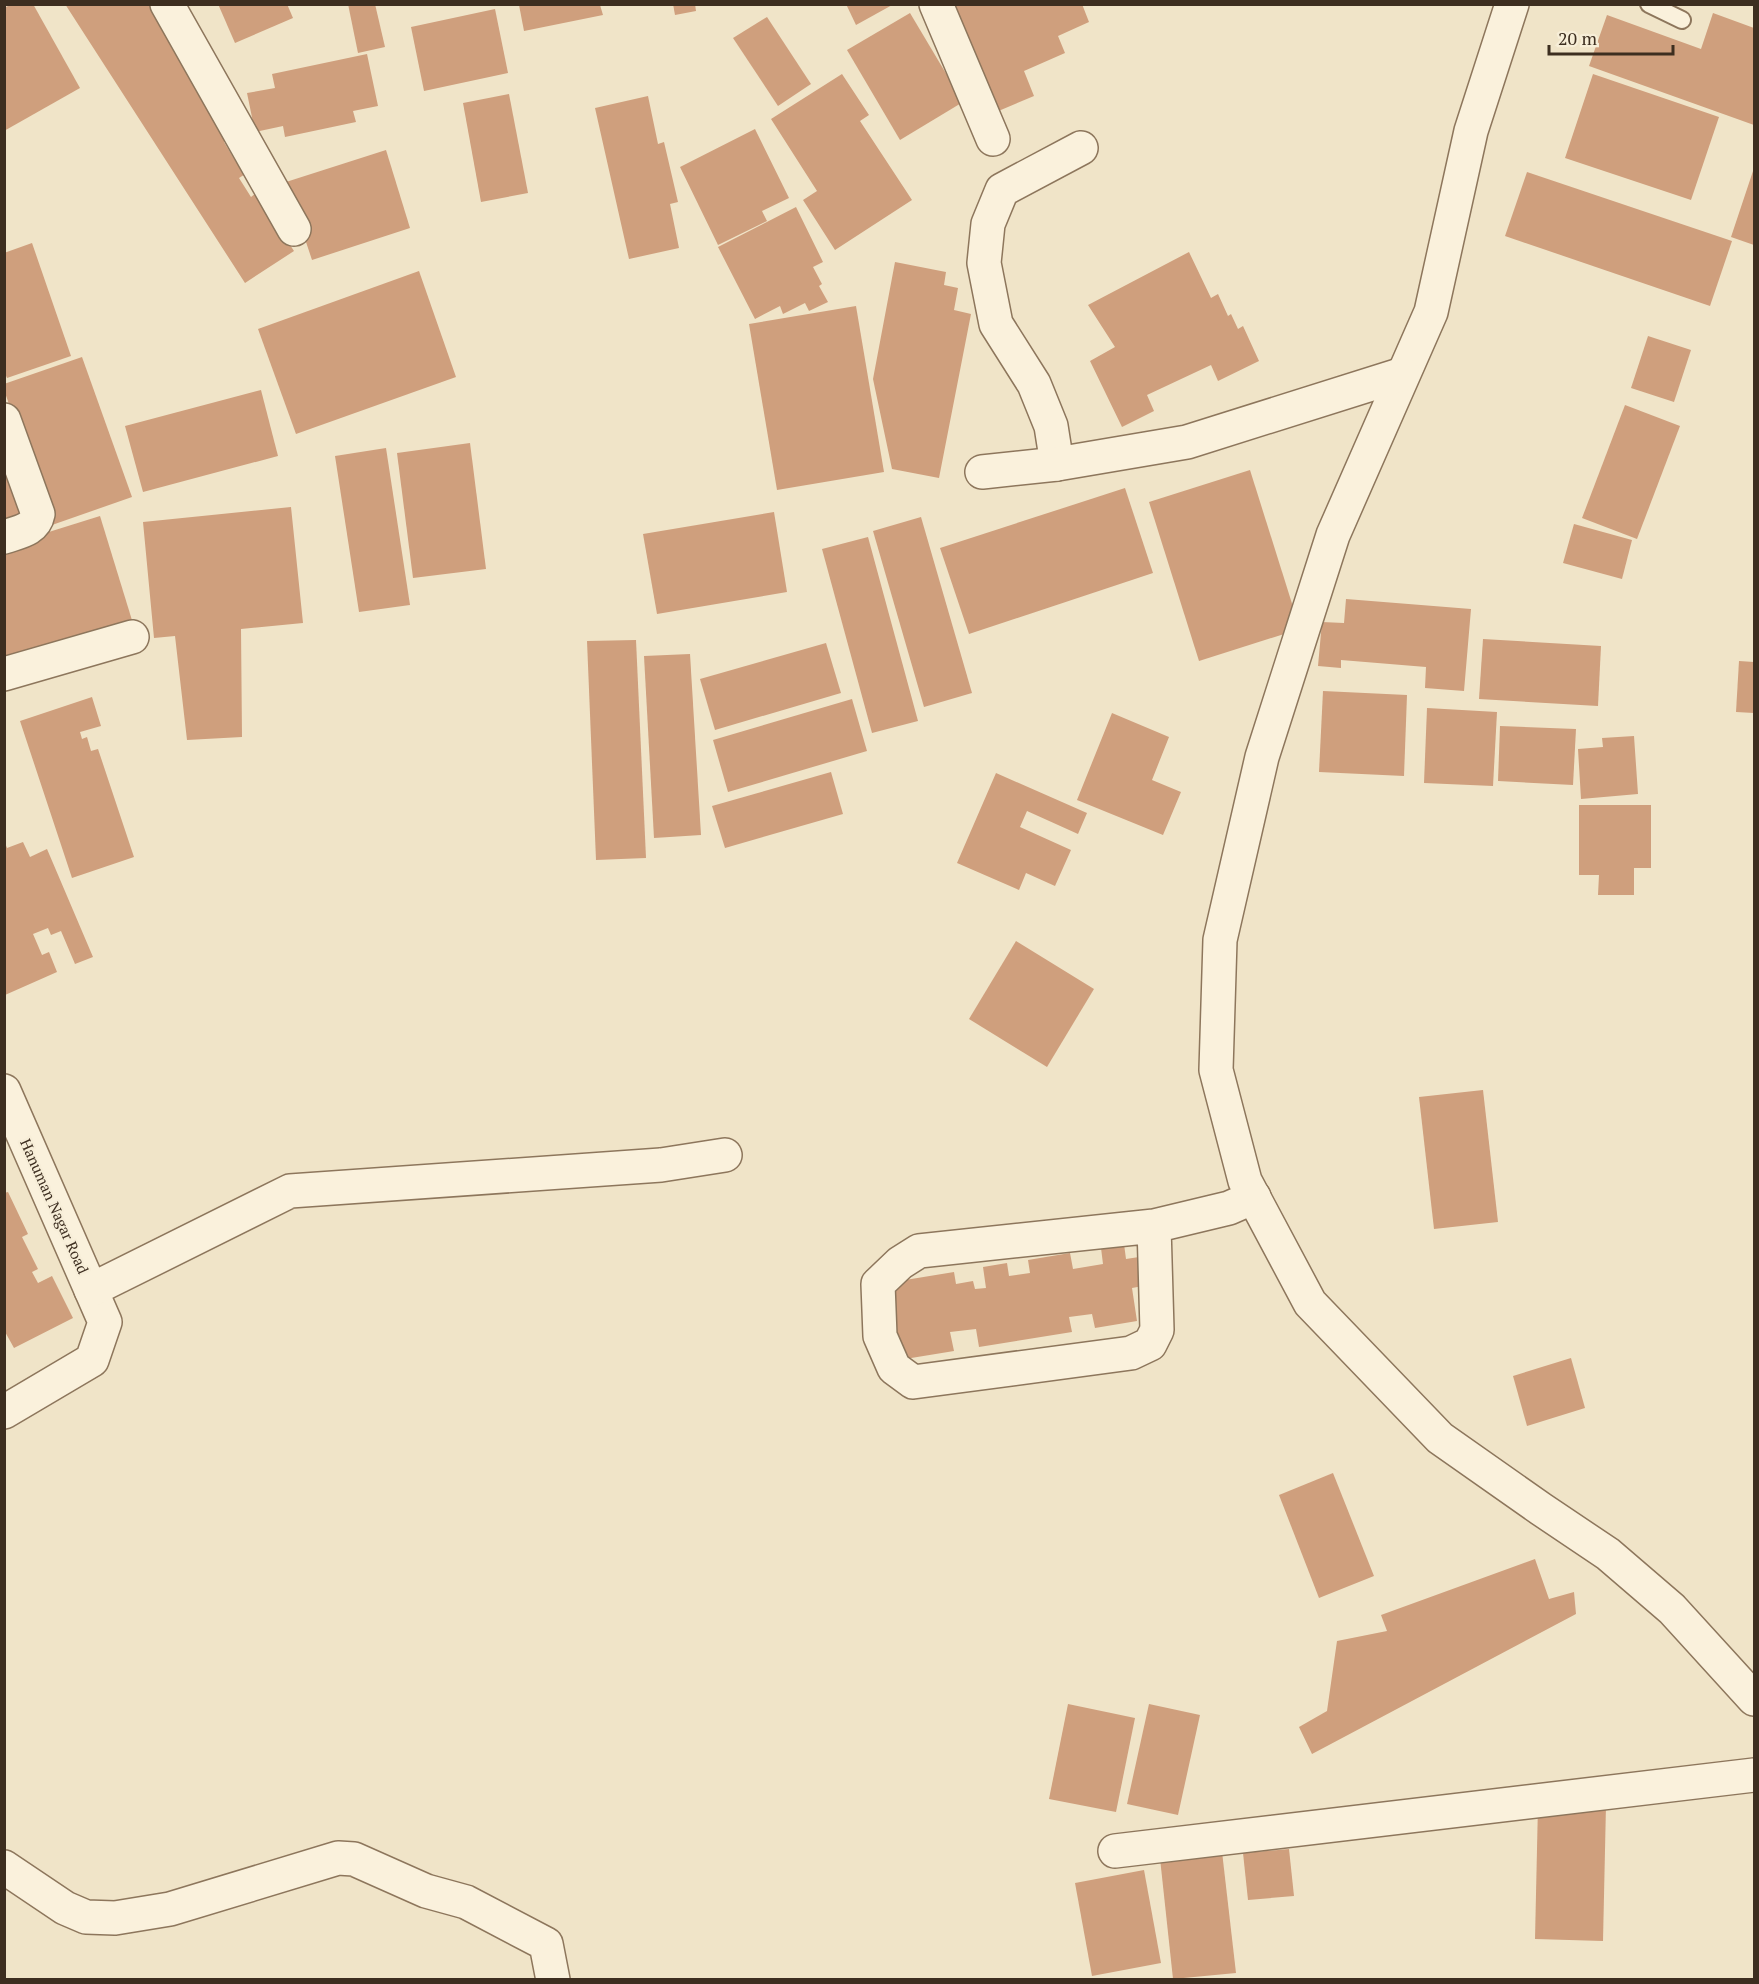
<svg xmlns="http://www.w3.org/2000/svg" width="1759" height="1984" viewBox="0 0 1759 1984" font-family="'PT Serif',serif">
	<style>
		.building { fill: #cf9f7d }
		.lines { fill: none; stroke-linecap: round; stroke-linejoin: round }
		.lane-casing { stroke: #8d765c; stroke-width: 20 }
		.street-casing { stroke: #8d765c; stroke-width: 36 }
		.lane { stroke: #faf1dc; stroke-width: 16 }
		.street { stroke: #faf1dc; stroke-width: 33 }
		.labels { text-anchor: middle; dominant-baseline: central; stroke-width: 4.5; stroke-linejoin: round; paint-order: stroke }
		.street-label { font-size: 15px; fill: #3d2e20; stroke: #f7eed8 }
	</style>
	<rect width="100%" height="100%" fill="#f0e4c8"/>
	<!-- building -->
	<g class="building">
		<path d="M12 4H33L80 88 4 131V8Z"/>
		<path d="M65 4H150L176 44 171 47 229 139 224 142 236 162 241 159 250 171 239 178 251 197 256 193 294 251 245 283Z"/>
		<path d="M218 4H287L293 18 235 43Z"/>
		<path d="M348 4H375L385 47 358 53Z"/>
		<path d="M673 4H695L696 11 675 15Z"/>
		<path d="M846 4H894L856 25Z"/>
		<path d="M943 4H1082L1089 22 1058 36 1065 53 1024 71 1034 96 989 115Z"/>
		<path d="M519 5H600L603 15 524 31Z"/>
		<path d="M495 9 508 73 424 91 411 27Z"/>
		<path d="M910 13 963 102 900 140 847 50Z"/>
		<path d="M1713 13 1754 28V125L1589 66 1607 15 1701 49Z"/>
		<path d="M767 17 811 84 778 106 733 38Z"/>
		<path d="M367 54 378 106 353 111 356 122 285 137 283 126 255 132 247 93 275 88 272 74Z"/>
		<path d="M842 74 869 115 860 121 912 200 835 250 803 200 817 191 771 119Z"/>
		<path d="M1593 74 1719 117 1691 200 1565 158Z"/>
		<path d="M509 94 528 193 481 202 463 103Z"/>
		<path d="M648 96 658 144 664 142 678 202 670 204 679 248 629 259 595 108Z"/>
		<path d="M755 129 789 198 762 211 767 221 718 245 680 167Z"/>
		<path d="M386 150 410 228 312 260 286 182Z"/>
		<path d="M1754 168V245L1731 237Z"/>
		<path d="M1527 172 1732 241 1710 306 1505 236Z"/>
		<path d="M796 207 823 262 813 267 822 284 819 286 828 302 809 311 805 303 783 314 780 306 755 319 718 247Z"/>
		<path d="M32 243 71 356 7 378 4 371V253Z"/>
		<path d="M1189 252 1211 298 1218 294 1228 316 1231 314 1238 329 1243 326 1259 361 1218 381 1211 365 1147 395 1154 411 1122 427 1090 361 1115 347 1088 305Z"/>
		<path d="M895 262 946 272 944 285 958 288 954 310 971 314 939 478 892 469 873 379Z"/>
		<path d="M419 271 456 377 296 434 258 329Z"/>
		<path d="M856 306 884 472 777 490 749 324Z"/>
		<path d="M1648 336 1691 350 1674 402 1631 388Z"/>
		<path d="M82 357 132 497 52 525 4 390V384Z"/>
		<path d="M261 390 278 456 143 492 125 426Z"/>
		<path d="M1625 405 1680 426 1637 539 1582 518Z"/>
		<path d="M470 443 486 569 413 578 397 453Z"/>
		<path d="M386 448 410 605 359 612 335 456Z"/>
		<path d="M4 457 25 513 4 521Z"/>
		<path d="M1250 470 1300 629 1199 661 1149 502Z"/>
		<path d="M1125 488 1153 573 969 634 940 548Z"/>
		<path d="M291 507 303 623 241 629 242 737 187 740 175 636 154 638 143 522Z"/>
		<path d="M774 512 787 592 657 614 643 534Z"/>
		<path d="M100 516 135 630 4 671V546Z"/>
		<path d="M921 517 972 693 924 707 873 531Z"/>
		<path d="M1574 524 1632 540 1622 579 1563 563Z"/>
		<path d="M868 537 918 721 872 733 822 549Z"/>
		<path d="M1346 599 1471 609 1464 691 1425 688 1426 667 1341 660V668L1318 666 1322 622 1344 623Z"/>
		<path d="M1483 639 1601 646 1598 706 1479 699Z"/>
		<path d="M636 640 646 858 596 860 587 641Z"/>
		<path d="M826 643 841 693 715 730 700 679Z"/>
		<path d="M690 654 701 835 654 838 644 656Z"/>
		<path d="M1739 661 1754 662V713L1736 712Z"/>
		<path d="M1323 691 1407 695 1404 776 1319 772Z"/>
		<path d="M92 697 101 726 80 732 82 739 87 737 91 751 98 749 134 857 72 878 20 721Z"/>
		<path d="M852 699 867 751 728 792 713 740Z"/>
		<path d="M1427 708 1497 712 1493 786 1424 783Z"/>
		<path d="M1112 713 1169 737 1152 780 1181 792 1163 835 1077 800Z"/>
		<path d="M1500 726 1576 729 1573 785 1498 781Z"/>
		<path d="M1634 736 1638 794 1581 799 1578 749 1603 747 1602 738Z"/>
		<path d="M831 772 843 814 725 848 712 806Z"/>
		<path d="M996 773 1087 813 1078 834 1027 811 1020 827 1071 850 1055 886 1026 873 1019 890 957 863Z"/>
		<path d="M1579 805H1651V868H1634V895H1598L1599 875H1579Z"/>
		<path d="M23 842 30 857 47 849 93 957 75 964 61 931 51 935 48 928 33 934 42 955 49 952 57 972 5 995V843L7 848Z"/>
		<path d="M1016 941 1094 989 1047 1067 969 1019Z"/>
		<path d="M1483 1090 1498 1222 1434 1229 1419 1097Z"/>
		<path d="M8 1192 28 1234 22 1237 38 1269 32 1272 38 1283 52 1276 73 1318 14 1348 4 1330V1193Z"/>
		<path d="M1124 1244 1126 1259 1139 1257 1143 1286 1132 1288 1137 1321 1095 1328 1092 1314 1069 1317 1072 1332 979 1347 976 1329 950 1332 954 1351 899 1360 887 1283 954 1272 956 1284 973 1281 975 1289 986 1288 983 1267 1007 1263 1009 1276 1030 1273 1028 1260 1070 1253 1073 1269 1103 1264 1101 1248Z"/>
		<path d="M1571 1358 1585 1408 1527 1426 1513 1376Z"/>
		<path d="M1333 1473 1374 1576 1319 1598 1279 1495Z"/>
		<path d="M1535 1559 1549 1599 1574 1592 1576 1614 1312 1754 1299 1727 1327 1711 1337 1641 1387 1631 1381 1615Z"/>
		<path d="M1068 1704 1135 1718 1116 1812 1049 1799Z"/>
		<path d="M1149 1704 1200 1715 1178 1815 1127 1804Z"/>
		<path d="M1538 1804 1606 1805 1603 1941 1535 1939Z"/>
		<path d="M1221 1843 1236 1973 1173 1979 1159 1849Z"/>
		<path d="M1289 1849 1294 1896 1248 1900 1243 1853Z"/>
		<path d="M1144 1870 1161 1963 1092 1976 1075 1883Z"/>
	</g>
	<g class="lines">
		<!-- lane casing -->
		<g class="lane-casing">
			<path id="lane" d="M1649 4 1682 20"/>
		</g>
		<!-- street casing -->
		<g class="street-casing">
			<g id="street">
				<path d="M167 4 294 229"/>
				<path d="M936 4 993 139"/>
				<path d="M1512 4 1471 131 1431 312 1333 535 1262 757 1220 940 1216 1070 1245 1181 1310 1303 1440 1438 1541 1509 1608 1554 1672 1609 1754 1699"/>
				<path d="M4 420 38 514C35 530 19 532 4 537"/>
				<path d="M1057 464 1051 426 1034 384 996 324 984 263 988 224 1002 190 1081 148"/>
				<path d="M982 472 1057 464 1187 442 1403 374"/>
				<path d="M4 674 132 637"/>
				<path d="M4 1091 105 1322 92 1360 4 1412"/>
				<path d="M1154 1226 1157 1330 1150 1344 1131 1353 913 1382 894 1368 880 1336 878 1284 900 1263 919 1251 1154 1226 1229 1208 1254 1197"/>
				<path d="M91 1290 290 1191 661 1165 725 1155"/>
				<path d="M1115 1851 1754 1775"/>
				<path d="M4 1867 65 1908 86 1917 115 1918 170 1909 338 1858 354 1859 426 1891 466 1902 546 1944 553 1980"/>
			</g>
		</g>
		<!-- lane -->
		<use href="#lane" class="lane"/>
		<!-- street -->
		<use href="#street" class="street"/>
	</g>
	<g class="labels">
		<!-- street labels -->
		<g class="street-label">
			<text transform="translate(55 1206) rotate(66)">Hanuman Nagar Road</text>
		</g>
	</g>
	<!-- border -->
	<rect width="1759" height="1984" fill="none" stroke="#3d2e20" stroke-width="12"/>
	<!-- scale -->
	<path d="M1549 45v9h124v-9" fill="none" stroke="#3d2e20" stroke-width="3"/>
	<text x="1558" y="45" font-size="18" fill="#3d2e20" stroke="#f7eed8" stroke-width="4.5" paint-order="stroke">20 m</text>
</svg>
